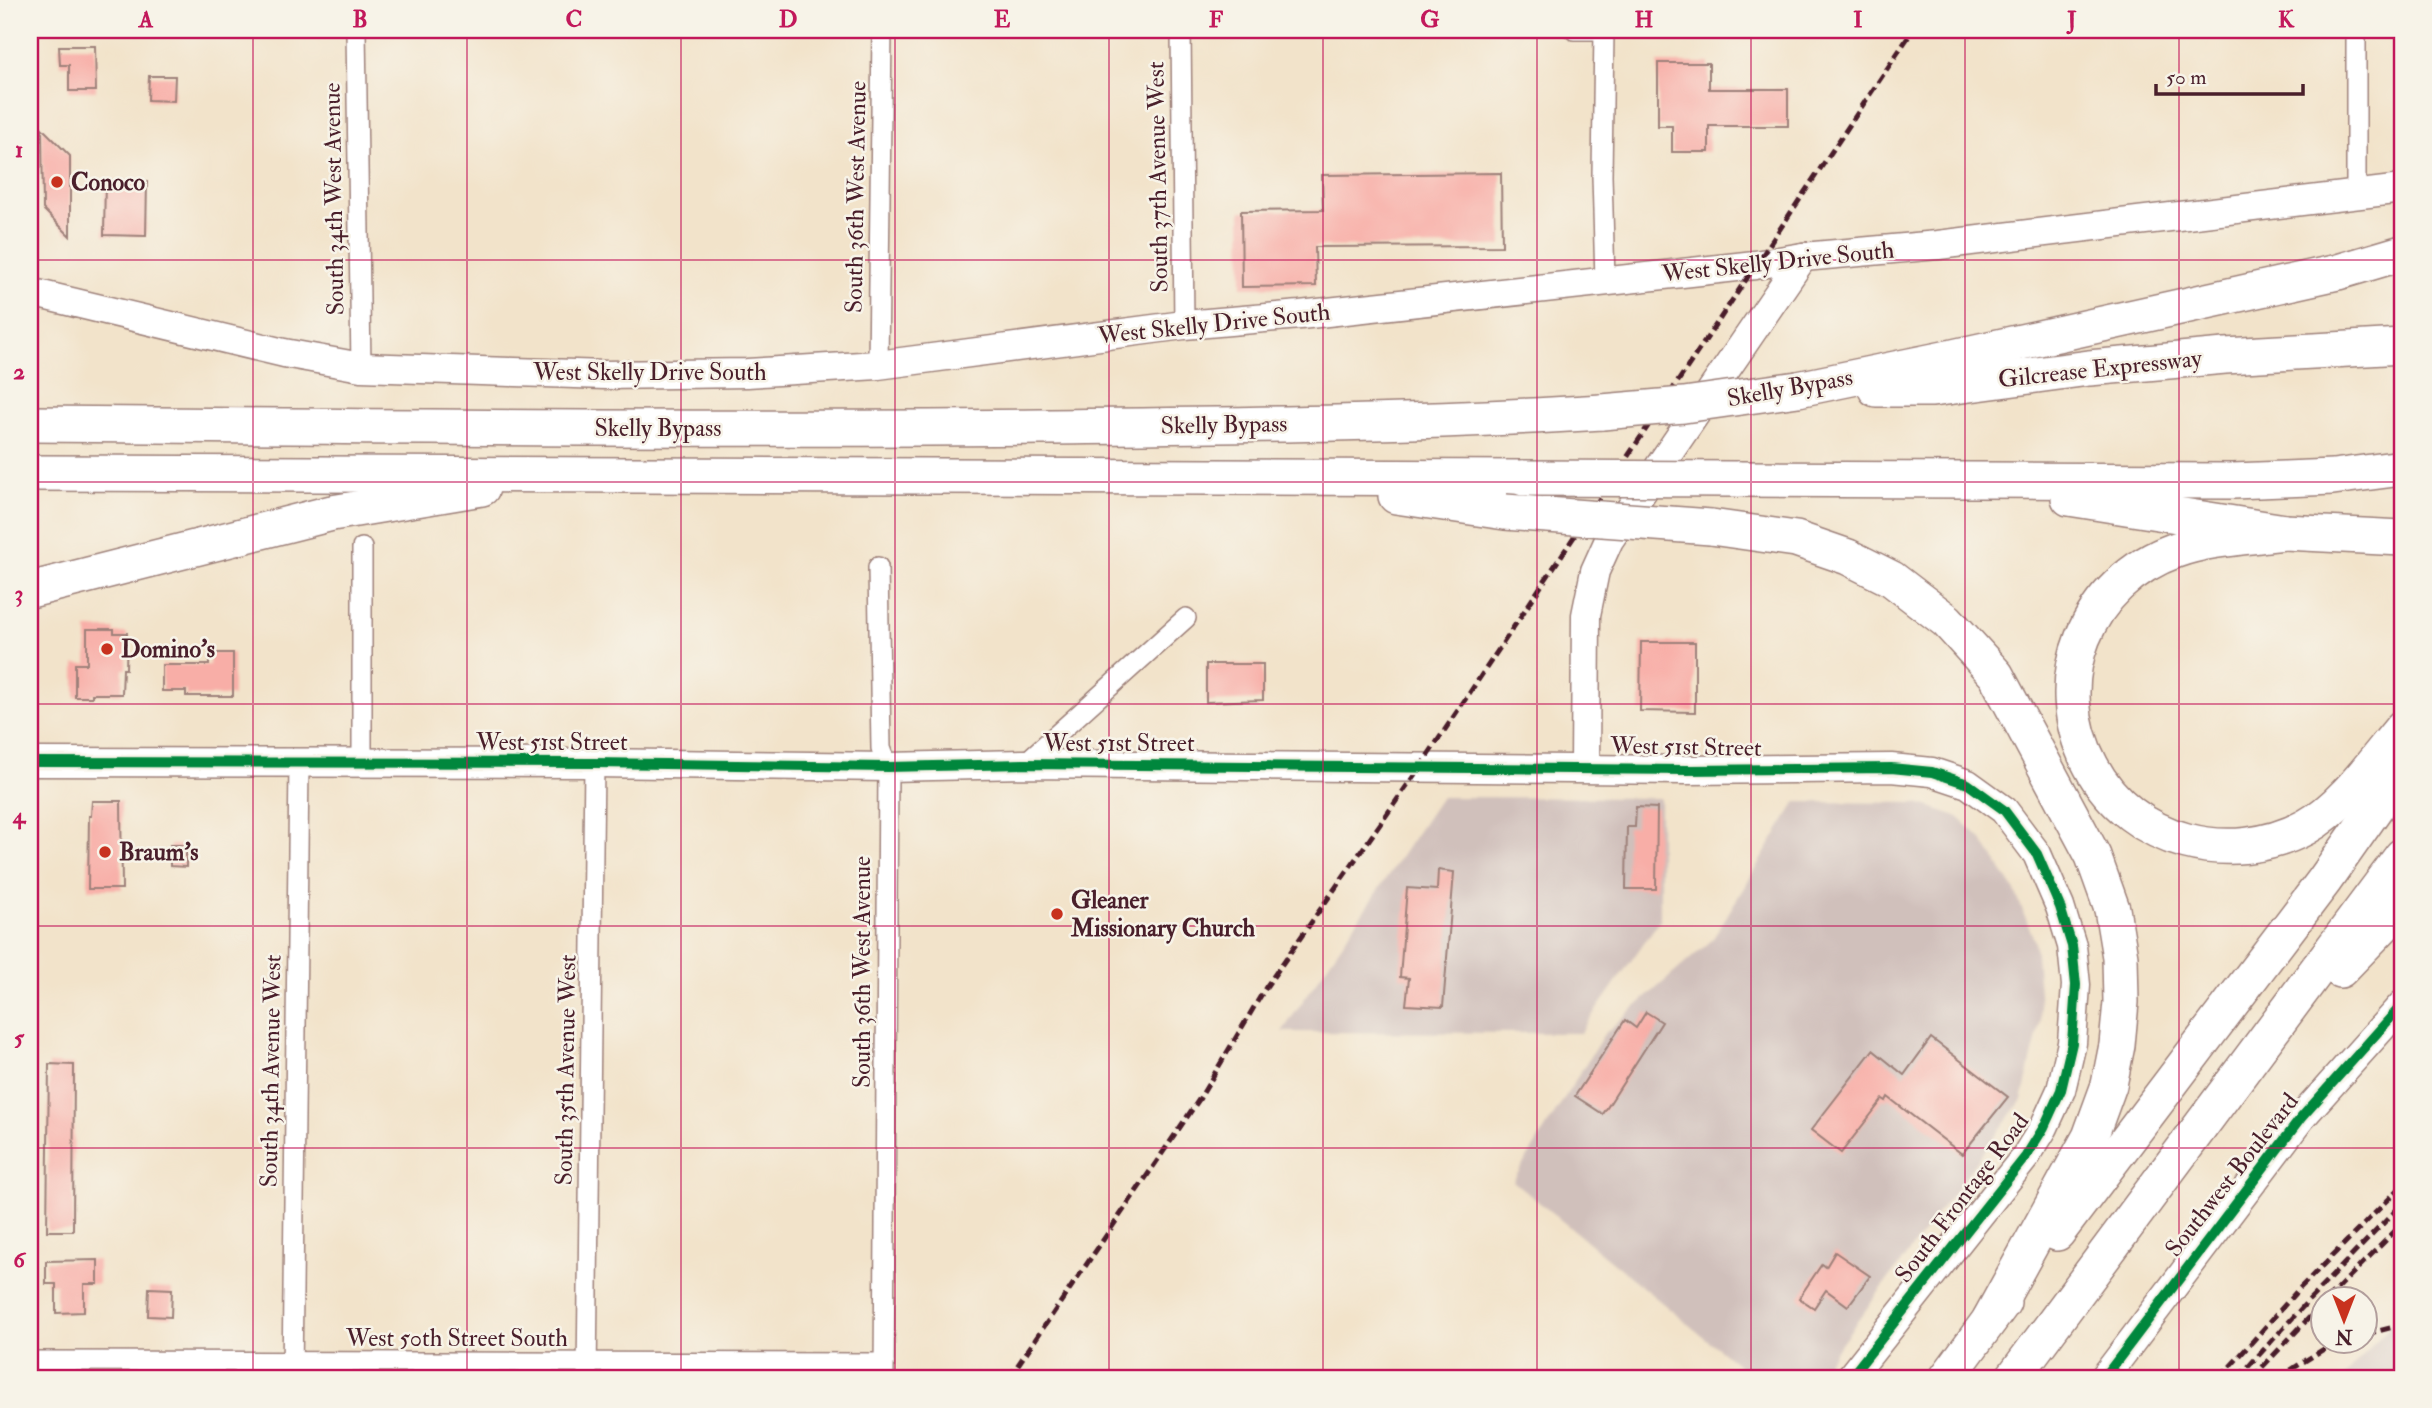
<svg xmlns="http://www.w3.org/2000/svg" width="2432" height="1408" viewBox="0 0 2432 1408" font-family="'IM FELL Double Pica',serif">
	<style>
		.industrial { fill: #d0c0bb }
		.building { fill: #f8aea7 }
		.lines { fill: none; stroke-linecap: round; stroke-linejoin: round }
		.street-casing { stroke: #9e817a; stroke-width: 22 }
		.secondary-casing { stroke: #9e817a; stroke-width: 31 }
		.highway-casing { stroke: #9e817a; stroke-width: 38 }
		.street { stroke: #fff; stroke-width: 19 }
		.secondary { stroke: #fff; stroke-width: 28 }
		.highway { stroke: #fff; stroke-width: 35 }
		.rail { stroke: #4a1f2b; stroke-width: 5; stroke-dasharray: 10 5; stroke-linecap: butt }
		.highway-bridge-casing { stroke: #9e817a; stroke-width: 38; stroke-linecap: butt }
		.highway-bridge { stroke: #fff; stroke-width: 35 }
		.cycleway-casing { stroke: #f7f3e8; stroke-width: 15 }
		.cycleway { stroke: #00873e; stroke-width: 10 }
		.grid { fill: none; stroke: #c2185b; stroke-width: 2; stroke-opacity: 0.55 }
		.poi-dot { fill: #c8321e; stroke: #f7f3e8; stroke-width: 2.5 }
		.labels { text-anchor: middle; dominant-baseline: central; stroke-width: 5; stroke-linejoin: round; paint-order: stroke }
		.street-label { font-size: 24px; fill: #4a1f2b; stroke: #f7f3e8 }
		.poi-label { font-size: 24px; font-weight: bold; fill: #4a1f2b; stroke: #f7f3e8; text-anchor: start }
		.neatline { fill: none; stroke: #c2185b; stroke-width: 2.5 }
		.grid-label { font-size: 23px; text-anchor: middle; font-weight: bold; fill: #c2185b }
	</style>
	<rect width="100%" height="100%" fill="#f7f3e8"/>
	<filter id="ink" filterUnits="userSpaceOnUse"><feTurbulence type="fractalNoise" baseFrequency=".0143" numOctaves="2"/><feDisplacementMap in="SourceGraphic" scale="14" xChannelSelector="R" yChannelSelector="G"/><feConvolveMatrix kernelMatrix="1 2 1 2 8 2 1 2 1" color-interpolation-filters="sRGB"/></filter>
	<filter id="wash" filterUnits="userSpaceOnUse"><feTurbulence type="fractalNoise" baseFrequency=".00686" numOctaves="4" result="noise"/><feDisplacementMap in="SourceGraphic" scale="28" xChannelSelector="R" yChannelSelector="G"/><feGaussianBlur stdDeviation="1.57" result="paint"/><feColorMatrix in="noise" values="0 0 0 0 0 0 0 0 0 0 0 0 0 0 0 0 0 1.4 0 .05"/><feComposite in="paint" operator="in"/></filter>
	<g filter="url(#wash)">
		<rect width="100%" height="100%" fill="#f2e3ca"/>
		<!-- industrial -->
		<g class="industrial">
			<path d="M1441 797 1660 798V920L1580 1033 1282 1032Z"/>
			<path d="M1796 802 1918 803 1957 816 1980 837 2015 891 2035 942 2041 1019 2022 1100 1815 1378H1754L1513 1181 1604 1034 1712 940Z"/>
			<path d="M2402 1312V1378H2343Z"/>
		</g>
		<g id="blocks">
			<!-- building -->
			<g class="building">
				<path d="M59 46H95L96 91H69V65H60Z"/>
				<path d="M1658 63H1709V89H1788V126H1709V152H1672V126H1658Z"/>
				<path d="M149 76H175L174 101 148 100Z"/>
				<path d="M42 128 70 156V236L43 209Z"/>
				<path d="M1501 173 1502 246 1315 247 1316 286 1242 287 1241 211 1323 210 1322 175Z"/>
				<path d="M105 180 147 181 146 236 104 235Z"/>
				<path d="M87 629H114V633H127L126 669H123L122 694H92V697H75V664H87Z"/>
				<path d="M1641 642H1695V712L1640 711Z"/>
				<path d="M209 653H233V696H186V691H162V665H209Z"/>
				<path d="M1206 664H1263V700L1206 702Z"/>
				<path d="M92 801H121L122 889H88L89 816H91Z"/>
				<path d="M1636 807 1657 808 1656 889H1626L1627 827H1635Z"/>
				<path d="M170 845H186V867L170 866Z"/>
				<path d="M1438 870 1454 872 1443 1007 1406 1005 1409 978 1400 977 1407 888 1437 890Z"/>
				<path d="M1646 1012 1662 1022 1603 1114 1575 1096 1625 1020 1636 1028Z"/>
				<path d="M1931 1038 2008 1097 1962 1154 1888 1097 1886 1101 1883 1099 1841 1153 1811 1130 1873 1050 1904 1075Z"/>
				<path d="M49 1064 74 1065 73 1231H47Z"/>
				<path d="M1835 1252 1870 1276 1848 1306 1826 1290 1814 1308 1799 1298 1822 1264 1826 1267Z"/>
				<path d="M98 1260V1284H84V1312L56 1313V1284H46V1261Z"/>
				<path d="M149 1288 172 1289 171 1317 148 1316Z"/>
			</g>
		</g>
	</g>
	<g filter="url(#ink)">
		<use href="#blocks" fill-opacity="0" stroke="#9e817a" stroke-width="2"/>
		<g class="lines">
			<!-- street casing -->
			<g class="street-casing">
				<g id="street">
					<path d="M356 30 361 367"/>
					<path d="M1181 30 1184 325"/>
					<path d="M1574 30H1604"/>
					<path d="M1604 30 1602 176 1605 280"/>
					<path d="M2356 194V30"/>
					<path d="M878 365 882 30"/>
					<path d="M362 548V763"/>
					<path d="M878 567 881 748 888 767 884 1378"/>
					<path d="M1024 764 1186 618"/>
					<path d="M30 1361 884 1363"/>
					<path d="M292 1378 299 764"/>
					<path d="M587 1378 594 763"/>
				</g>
			</g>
			<!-- secondary casing -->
			<g class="secondary-casing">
				<g id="secondary">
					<path d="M30 292 284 353 361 367 605 375 747 373 878 365 1184 325 1300 315 1755 265 1803 257 1938 245 2402 189"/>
					<path d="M30 762 594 763 888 767 1024 764 1687 770 1891 768 1932 772 1968 784 2004 810 2037 854 2060 907 2072 946 2076 985 2072 1043 2061 1090 2044 1127 2026 1156 1850 1378"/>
					<path d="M1585 767 1586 615 1595 571 1609 540 1803 257"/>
					<path d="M2104 1378 2301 1118 2402 1005"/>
				</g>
			</g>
			<!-- highway casing -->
			<g class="highway-casing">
				<g id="highway">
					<path d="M1798 389 1944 359 2338 272 2402 253"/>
					<path d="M1876 389H1932L2089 368 2225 356 2402 346"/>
					<path d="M30 424C367 427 704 430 1041 427 1228 425 1415 424 1602 412"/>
					<path d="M30 473 1524 478"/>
					<path d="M1737 479 2233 481 2333 477 2402 468"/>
					<path d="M1396 496 1505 512"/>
					<path d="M2069 498 2285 532 2402 538"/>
					<path d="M1711 527 1796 539 1848 557 1892 579 1947 621 1996 675 2093 856 2112 909 2120 957 2121 1002 2117 1045 2109 1085 2090 1137 1990 1319"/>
					<path d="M2285 532C2249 537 2210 538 2176 550 2086 582 2045 681 2091 766 2132 844 2231 867 2306 827 2343 807 2375 760 2402 728"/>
					<path d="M30 590 332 513 482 488"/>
					<path d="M2340 970 2402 906"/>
					<path d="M2057 1233 2324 881 2402 770"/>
					<path d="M1947 1378 2003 1302"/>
					<path d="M2013 1378 2402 856"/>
				</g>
			</g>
			<!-- street -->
			<use href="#street" class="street"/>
			<!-- secondary -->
			<use href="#secondary" class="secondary"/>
			<!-- highway -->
			<use href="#highway" class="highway"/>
			<!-- rail -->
			<g class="rail">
				<path d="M2326 1300 2402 1224"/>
				<path d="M2366 1334 2402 1325"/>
				<path d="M1009 1378 1200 1098 1266 987 1420 767 1913 30"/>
				<path d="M2220 1378 2298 1290 2402 1186"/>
				<path d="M2238 1378 2308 1301 2402 1204"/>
				<path d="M2252 1378 2324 1302"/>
				<path d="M2278 1378 2335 1342"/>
			</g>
			<!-- highway-bridge casing -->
			<g class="highway-bridge-casing">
				<g id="highway-bridge">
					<path d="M1602 412 1684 405 1798 389"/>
					<path d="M1524 478 1737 479"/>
					<path d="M1505 512 1711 527"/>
				</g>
			</g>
			<!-- highway-bridge -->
			<use href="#highway-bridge" class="highway-bridge"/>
			<!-- cycleway casing -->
			<g class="cycleway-casing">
				<g id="cycleway">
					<path d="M30 762 594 763 888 767 1024 764 1687 770 1891 768 1932 772 1968 784 2004 810 2037 854 2060 907 2072 946 2076 985 2072 1043 2061 1090 2044 1127 2026 1156 1850 1378"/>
					<path d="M2104 1378 2301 1118 2402 1005"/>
				</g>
			</g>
			<!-- cycleway -->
			<use href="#cycleway" class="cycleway"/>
		</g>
	</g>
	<!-- grid -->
	<path class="grid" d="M253 30V1378M467 30V1378M681 30V1378M895 30V1378M1109 30V1378M1323 30V1378M1537 30V1378M1751 30V1378M1965 30V1378M2179 30V1378M30 260H2402M30 482H2402M30 704H2402M30 926H2402M30 1148H2402"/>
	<!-- markers -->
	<g class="poi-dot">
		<circle cx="57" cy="182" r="7"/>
		<circle cx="107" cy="649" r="7"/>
		<circle cx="105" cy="852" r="7"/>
		<circle cx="1057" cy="914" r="7"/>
	</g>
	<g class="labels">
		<!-- street labels -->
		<g class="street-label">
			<text transform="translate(1158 177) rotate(-91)">South 37th Avenue West</text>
			<text transform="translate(856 197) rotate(-89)">South 36th West Avenue</text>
			<text transform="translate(334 199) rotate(-91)">South 34th West Avenue</text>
			<text transform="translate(1778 262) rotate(-6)">West Skelly Drive South</text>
			<text transform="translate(1214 324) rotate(-6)">West Skelly Drive South</text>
			<text transform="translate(2100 369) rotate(-6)">Gilcrease Expressway</text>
			<text x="650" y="372">West Skelly Drive South</text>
			<text transform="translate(1790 388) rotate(-10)">Skelly Bypass</text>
			<text transform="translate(1224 425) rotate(-1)">Skelly Bypass</text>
			<text x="658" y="428">Skelly Bypass</text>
			<text x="552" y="742">West 51st Street</text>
			<text x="1119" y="743">West 51st Street</text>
			<text transform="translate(1686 747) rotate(1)">West 51st Street</text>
			<text transform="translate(862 972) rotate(-90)">South 36th West Avenue</text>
			<text transform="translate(566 1070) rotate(-89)">South 35th Avenue West</text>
			<text transform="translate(271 1071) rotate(-89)">South 34th Avenue West</text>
			<text transform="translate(2232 1175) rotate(-52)">Southwest Boulevard</text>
			<text transform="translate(1962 1198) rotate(-53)">South Frontage Road</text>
			<text x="457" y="1338">West 50th Street South</text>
		</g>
		<!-- poi labels -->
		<g class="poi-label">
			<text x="71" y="182">Conoco</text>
			<text x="121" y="649">Domino's</text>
			<text x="119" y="852">Braum's</text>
			<text x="1071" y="900">Gleaner<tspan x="1071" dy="28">Missionary Church</tspan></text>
		</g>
	</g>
	<!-- margin -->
	<rect width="2432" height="1408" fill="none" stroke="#f7f3e8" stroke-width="77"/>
	<!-- north arrow -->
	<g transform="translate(2344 1320) rotate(180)"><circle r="33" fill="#f7f3e8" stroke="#b29e9c" stroke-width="2"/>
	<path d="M0-5L12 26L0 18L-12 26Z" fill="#c8321e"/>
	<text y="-10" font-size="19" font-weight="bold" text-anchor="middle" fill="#4a1f2b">N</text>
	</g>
	<!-- scale -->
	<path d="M2156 84v10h147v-10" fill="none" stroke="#4a1f2b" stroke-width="3.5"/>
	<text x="2166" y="84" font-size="21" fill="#4a1f2b" stroke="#f7f3e8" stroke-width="5" paint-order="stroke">50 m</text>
	<rect x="38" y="38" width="2356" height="1332" class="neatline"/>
	<g class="grid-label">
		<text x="146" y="27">A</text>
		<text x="360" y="27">B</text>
		<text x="574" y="27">C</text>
		<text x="788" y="27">D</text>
		<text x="1002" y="27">E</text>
		<text x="1216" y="27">F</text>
		<text x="1430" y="27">G</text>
		<text x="1644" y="27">H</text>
		<text x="1858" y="27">I</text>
		<text x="2072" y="27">J</text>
		<text x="2286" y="27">K</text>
		<text x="19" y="157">1</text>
		<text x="19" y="379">2</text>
		<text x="19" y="601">3</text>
		<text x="19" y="823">4</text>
		<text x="19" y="1045">5</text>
		<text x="19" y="1267">6</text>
	</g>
</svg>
